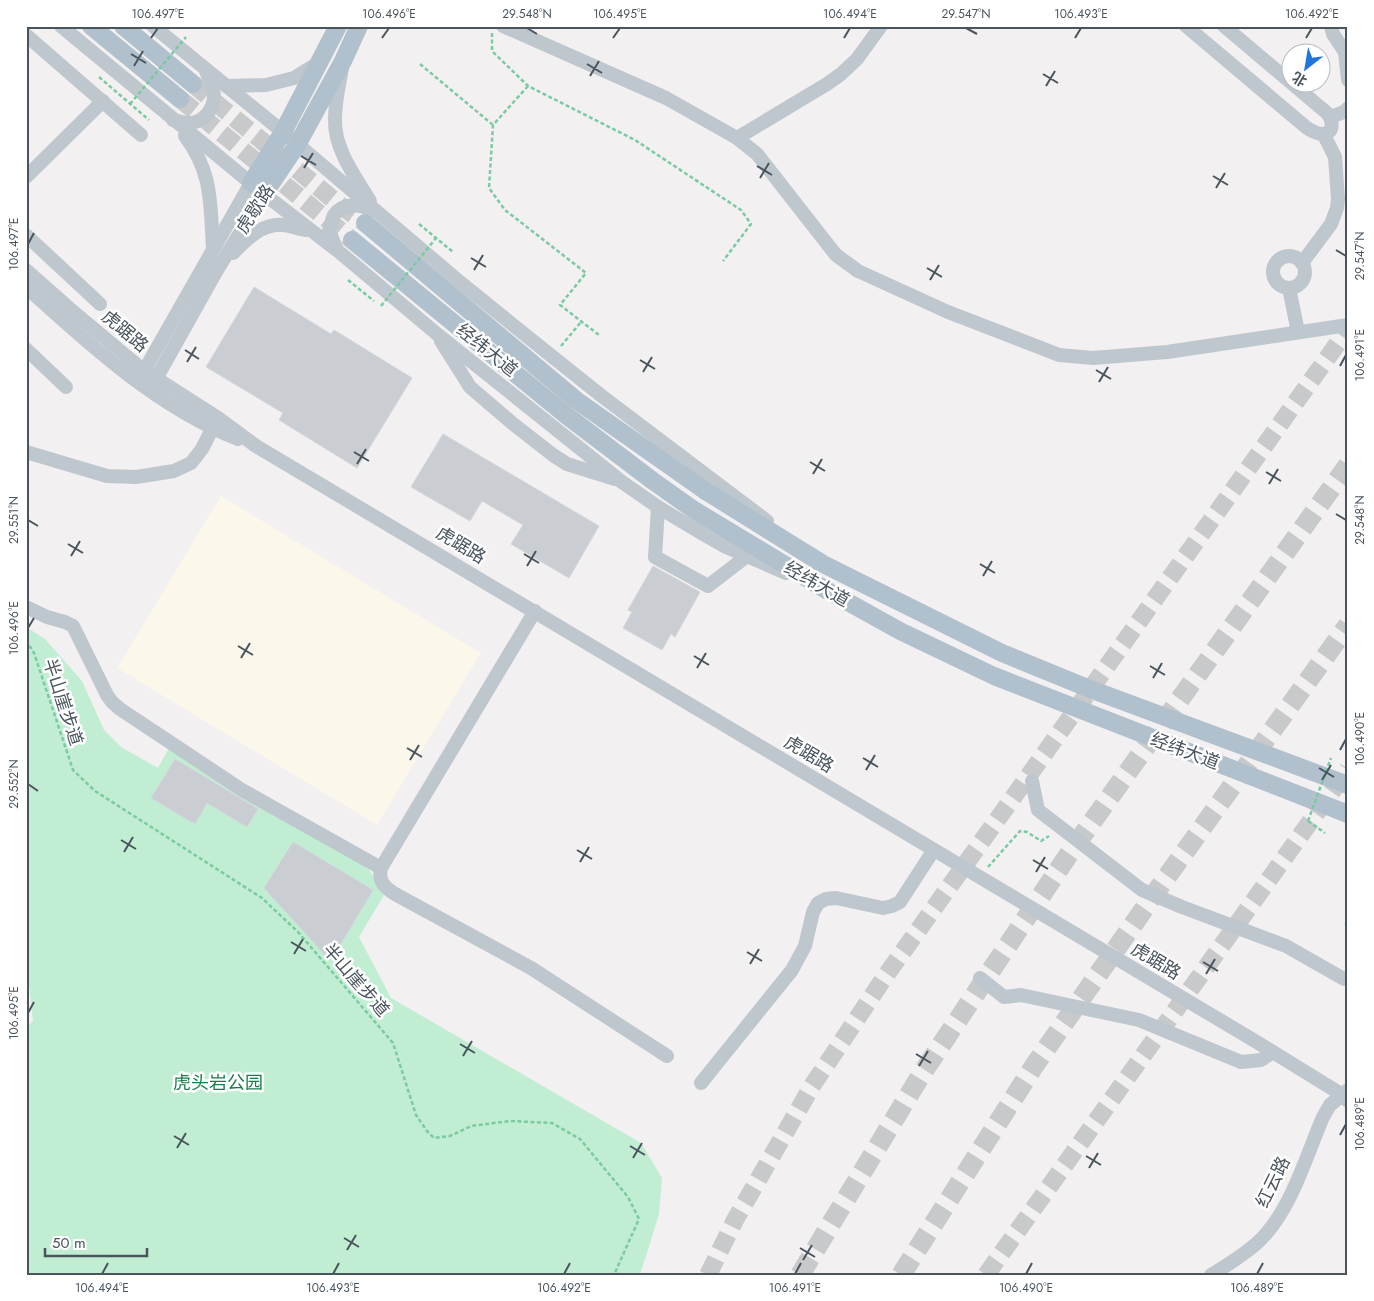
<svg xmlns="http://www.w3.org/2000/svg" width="1374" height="1301" viewBox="0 0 1374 1301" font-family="Jost,'Noto Sans SC',sans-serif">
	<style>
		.commercial { fill: #fbf7eb }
		.green { fill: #c1eed2 }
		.building { fill: #cacdd2; stroke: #d4d6db }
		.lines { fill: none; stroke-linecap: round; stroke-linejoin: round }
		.major-tunnel { stroke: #c8c9cb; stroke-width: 18; stroke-dasharray: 18 9; stroke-linecap: butt }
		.highway-tunnel { stroke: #c8c9cb; stroke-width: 20; stroke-dasharray: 20 10; stroke-linecap: butt }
		.path { stroke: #7acaa2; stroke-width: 2.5; stroke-dasharray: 4 2.5; stroke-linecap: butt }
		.minor { stroke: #bfc7ce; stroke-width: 14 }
		.major { stroke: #b1c0cd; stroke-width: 18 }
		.path-bridge { stroke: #7acaa2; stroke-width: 2.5; stroke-dasharray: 4 2.5; stroke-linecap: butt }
		.ticks { fill: none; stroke: #49545d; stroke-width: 2 }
		.labels { text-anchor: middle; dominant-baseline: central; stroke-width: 5; stroke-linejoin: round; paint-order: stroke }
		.street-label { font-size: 18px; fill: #49545d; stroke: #fff }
		.park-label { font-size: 18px; fill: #1c7c4b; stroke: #fff }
		.neatline { fill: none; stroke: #49545d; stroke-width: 2 }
		.ticks-label { font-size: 12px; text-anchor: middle; fill: #49545d }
	</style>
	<rect width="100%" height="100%" fill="#f2f0f0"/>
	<!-- commercial -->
	<path class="commercial" d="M221 496 481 653 377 825 117 668Z"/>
	<!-- green -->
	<path class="green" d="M26 627 45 639 82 681 104 730 121 747 158 768 169 748 367 866 384 895 359 937 391 998 641 1143 662 1178 659 1214 640 1275H26V1028L33 1021 28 975 26 974Z"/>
	<!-- building -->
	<g class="building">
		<path d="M254 287 331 334 334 330 412 378 357 468 279 420 283 413 206 367Z"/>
		<path d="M443 434 599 526 569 578 511 544 523 525 482 501 470 521 411 487Z"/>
		<path d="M653 566 700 592 675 637 671 634 662 650 623 628 632 612 628 610Z"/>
		<path d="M175 759 258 809 247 827 207 803 195 824 151 798Z"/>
		<path d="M293 842 373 890 336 952 325 955 264 888Z"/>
	</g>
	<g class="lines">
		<!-- major-tunnel -->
		<g class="major-tunnel">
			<path d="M193 84 341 206 365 223"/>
			<path d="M180 99 352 240"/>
			<path d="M708 1275 735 1220 812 1086 884 978 1348 329"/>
			<path d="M986 1275 1348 769"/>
		</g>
		<!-- highway-tunnel -->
		<g class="highway-tunnel">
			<path d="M800 1275 921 1075 1069 854 1348 465"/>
			<path d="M901 1275 1034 1066 1158 889 1348 625"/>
		</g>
		<!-- path -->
		<g class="path">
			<path d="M492 33V51L528 86 635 140 741 210 751 224 723 261"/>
			<path d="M420 64 493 125"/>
			<path d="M99 77 149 120"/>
			<path d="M528 86 493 125 489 188 505 210 586 273 560 305 599 335"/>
			<path d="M419 224 453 252"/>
			<path d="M348 280 374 301"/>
			<path d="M561 346 581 322"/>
			<path d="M26 640 34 653 73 770 95 791 262 898 298 932 393 1043 416 1115 427 1131 434 1138 450 1136 471 1126 510 1121 552 1123 580 1139 628 1197 639 1219 614 1275"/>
			<path d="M1308 821 1325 833"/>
			<path d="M988 867 1020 831 1027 832 1041 841 1049 836"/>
			<path d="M1345 925 1348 923"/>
		</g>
		<!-- minor -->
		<g class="minor">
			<path d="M61 26 264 194 338 251 437 334 622 482 658 507 703 534 724 546 786 573"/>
			<path d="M153 26 283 132 461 283 554 358 603 397 767 521"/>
			<path d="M503 26 666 98 737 138 757 154 836 255 858 271 948 312 1059 355 1093 358 1167 352 1348 325"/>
			<path d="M1186 26 1307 128C1312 131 1317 134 1322 134 1335 134 1333 120 1327 113L1224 26"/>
			<path d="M1331 26 1333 34 1345 52 1348 80"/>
			<path d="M26 35 141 135"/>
			<path d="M342 68C339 85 335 102 335 119 334 149 355 176 370 201"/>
			<path d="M226 86 266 85 294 78 320 62"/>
			<path d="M1331 117 1346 111 1348 108"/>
			<path d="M173 120C178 121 184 123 189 123 203 123 213 110 214 97 214 88 209 79 206 71"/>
			<path d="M185 136C213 173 210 204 213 248"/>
			<path d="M737 138 827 84 841 74 857 59 881 26"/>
			<path d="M26 177 103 101"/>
			<path d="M26 235 100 304"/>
			<path d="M337 250 329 231C331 227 332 219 334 215 343 202 359 204 372 210"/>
			<path d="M233 253C246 240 262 223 283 225 291 226 299 229 306 230"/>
			<circle cx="1289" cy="272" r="16"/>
			<path d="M1302 263 1331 224 1337 208 1338 199 1335 157 1324 135"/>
			<path d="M26 270 69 308 143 370 218 418 256 446 1260 1044 1341 1094 1348 1101"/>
			<path d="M26 287C90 345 157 407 238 439"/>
			<path d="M1289 288 1298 332"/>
			<path d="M441 341 470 387 512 423 553 455 567 464 615 479"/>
			<path d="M26 349 66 387"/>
			<path d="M140 378 251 183"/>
			<path d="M152 386 217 270 264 194"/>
			<path d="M26 452 107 476 136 477 174 471 191 463 202 449 216 421"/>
			<path d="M658 507 655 557 708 586 747 556"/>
			<path d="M26 607 47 617 65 622 73 626 107 695 112 702 120 709 242 790 381 868"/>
			<path d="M535 611 381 868C378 881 384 887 395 894L531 968 667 1056"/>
			<path d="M1032 781 1038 810 1142 890 1182 907 1286 946 1344 979 1348 978"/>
			<path d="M980 978 1004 997 1021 995 1139 1020 1241 1062 1261 1060 1273 1052"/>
			<path d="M701 1083 792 970 805 946 813 912 818 903 826 899 836 898 883 908 892 906 900 902 933 851"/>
			<path d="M1211 1275C1226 1266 1243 1255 1256 1244 1290 1214 1305 1159 1323 1117L1330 1105 1348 1090"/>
		</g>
		<!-- major -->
		<g class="major">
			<path d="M91 26 180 99"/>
			<path d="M123 26 193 84"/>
			<path d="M251 183 283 132 338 26"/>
			<path d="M264 194 297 145 343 61 359 26"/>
			<path d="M365 223 576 400 704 490 823 564 1002 653 1090 689 1348 785"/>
			<path d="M352 240 566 415 653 481 694 510 828 591 900 631 994 676 1348 814"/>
		</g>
		<!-- path-bridge -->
		<g class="path-bridge">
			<path d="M130 104 186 37"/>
			<path d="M381 306 436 238"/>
			<path d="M1308 821 1331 758"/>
		</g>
	</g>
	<!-- ticks -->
	<path class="ticks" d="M527 28 537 34M966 28 977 34M151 38 158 28M382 38 389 28M613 38 620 28M844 38 850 28M1075 38 1081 28M1306 38 1312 28M131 54 146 63M587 64 602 73M134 66 143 51M1043 74 1058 83M590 76 599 61M1046 86 1055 71M301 156 316 165M757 166 772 175M304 168 313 153M1213 176 1228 185M760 178 769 163M1216 188 1225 173M28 244 34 233M1336 250 1346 256M471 258 486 267M927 268 942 277M474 270 483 255M930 280 939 265M185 350 199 359M640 360 655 369M187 362 196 347M1340 366 1346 355M1096 370 1111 379M643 372 652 357M1099 382 1108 367M354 452 369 461M810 462 825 471M357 464 366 449M1266 472 1281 481M813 474 822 459M1269 484 1278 469M1336 514 1346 520M28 520 38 526M68 544 83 553M524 554 539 563M71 556 80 541M980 564 995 573M527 566 536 551M983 576 992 561M28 628 34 618M238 646 253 655M694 656 709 665M241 658 250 643M1150 666 1165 675M697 668 706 653M1153 678 1162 663M407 748 422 757M1340 750 1346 739M863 758 878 767M410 760 419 745M1319 768 1334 777M866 770 875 755M1322 780 1331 765M28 784 38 791M121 840 136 849M577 850 592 859M124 852 133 837M1033 860 1048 869M580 862 589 847M1036 872 1045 857M291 942 306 951M747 952 762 961M294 954 303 939M1203 962 1218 971M750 964 759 949M1206 974 1215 959M28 1013 34 1002M460 1044 475 1053M916 1054 931 1063M463 1056 472 1041M919 1066 928 1051M1340 1135 1346 1124M174 1136 189 1145M630 1146 645 1155M177 1148 186 1133M1086 1156 1101 1165M633 1158 642 1143M1089 1168 1098 1153M344 1238 359 1247M800 1248 815 1257M347 1250 356 1235M803 1260 812 1245M102 1274 108 1263M333 1274 339 1263M564 1274 570 1263M795 1274 801 1263M1026 1274 1032 1263M1257 1274 1263 1263"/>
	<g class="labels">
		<!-- street labels -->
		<g class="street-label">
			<text transform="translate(255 209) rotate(-57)">虎歇路</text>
			<text transform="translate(125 331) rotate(40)">虎踞路</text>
			<text transform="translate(487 350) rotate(39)">经纬大道</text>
			<text transform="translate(461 545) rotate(31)">虎踞路</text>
			<text transform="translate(817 584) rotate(30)">经纬大道</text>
			<text transform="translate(63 702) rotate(72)">半山崖步道</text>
			<text transform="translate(1185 751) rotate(21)">经纬大道</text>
			<text transform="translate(809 754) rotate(31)">虎踞路</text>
			<text transform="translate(1156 961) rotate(31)">虎踞路</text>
			<text transform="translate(356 980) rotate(49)">半山崖步道</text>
			<text transform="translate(1273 1182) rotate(-64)">红云路</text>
		</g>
		<!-- park labels -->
		<g class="park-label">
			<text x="218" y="1083">虎头岩公园</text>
		</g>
	</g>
	<!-- border -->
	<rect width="1374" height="1301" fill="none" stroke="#ffffff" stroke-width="55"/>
	<!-- north arrow -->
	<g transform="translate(1306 68) rotate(211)"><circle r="24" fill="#ffffff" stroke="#b6bbbe"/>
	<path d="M0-4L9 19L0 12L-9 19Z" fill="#2174db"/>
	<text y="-8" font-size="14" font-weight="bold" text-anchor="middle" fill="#49545d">北</text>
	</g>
	<!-- scale -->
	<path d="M45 1248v8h102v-8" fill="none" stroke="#49545d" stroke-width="2.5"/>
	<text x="52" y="1248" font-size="15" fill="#49545d" stroke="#ffffff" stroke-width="4" paint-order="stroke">50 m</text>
	<rect x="28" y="28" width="1318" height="1246" class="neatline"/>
	<g class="ticks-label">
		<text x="158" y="18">106.497°E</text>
		<text x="389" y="18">106.496°E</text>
		<text x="527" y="18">29.548°N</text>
		<text x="620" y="18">106.495°E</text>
		<text x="850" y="18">106.494°E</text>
		<text x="966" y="18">29.547°N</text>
		<text x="1081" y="18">106.493°E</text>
		<text x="1312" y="18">106.492°E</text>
		<text transform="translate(14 244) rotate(-90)" y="4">106.497°E</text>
		<text transform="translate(1360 256) rotate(-90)" y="4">29.547°N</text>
		<text transform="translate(1360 355) rotate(-90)" y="4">106.491°E</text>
		<text transform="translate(14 520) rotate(-90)" y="4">29.551°N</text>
		<text transform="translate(1360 520) rotate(-90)" y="4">29.548°N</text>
		<text transform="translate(14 628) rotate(-90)" y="4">106.496°E</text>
		<text transform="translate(1360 739) rotate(-90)" y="4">106.490°E</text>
		<text transform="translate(14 784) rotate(-90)" y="4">29.552°N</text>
		<text transform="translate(14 1013) rotate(-90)" y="4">106.495°E</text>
		<text transform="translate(1360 1124) rotate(-90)" y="4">106.489°E</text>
		<text x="102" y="1292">106.494°E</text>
		<text x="333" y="1292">106.493°E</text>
		<text x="564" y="1292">106.492°E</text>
		<text x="795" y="1292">106.491°E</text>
		<text x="1026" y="1292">106.490°E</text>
		<text x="1257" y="1292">106.489°E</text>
	</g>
</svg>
